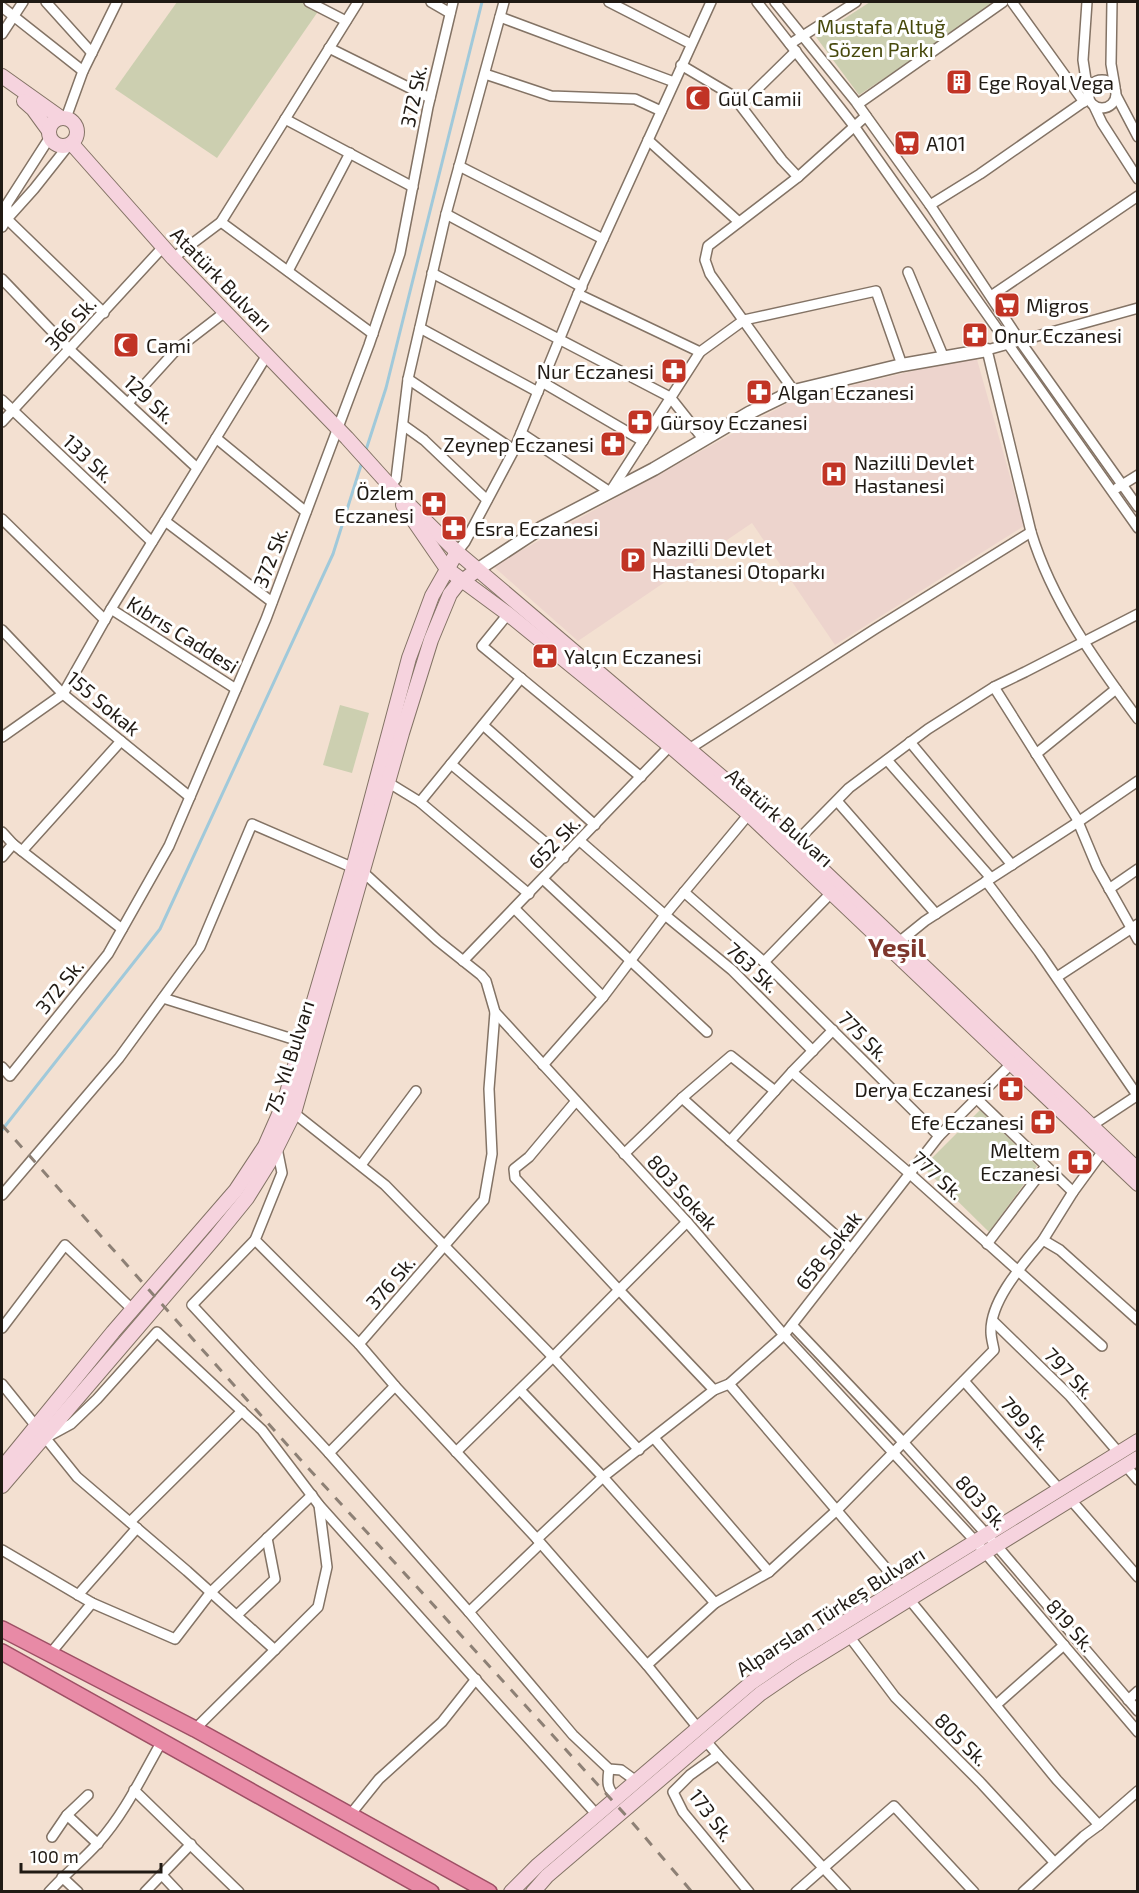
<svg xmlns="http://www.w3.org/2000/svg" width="1139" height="1893" viewBox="0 0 1139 1893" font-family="'Exo 2',sans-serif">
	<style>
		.medical { fill: #edd4cd }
		.green { fill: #cccfb0 }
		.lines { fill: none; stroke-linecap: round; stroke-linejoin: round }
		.stream { stroke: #a0c9da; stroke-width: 3 }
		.minor-casing { stroke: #837365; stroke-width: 12 }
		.tertiary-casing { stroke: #837365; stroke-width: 15 }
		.secondary-casing { stroke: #837365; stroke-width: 16 }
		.trunk-casing { stroke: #9e5065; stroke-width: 18 }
		.minor { stroke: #fff; stroke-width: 9 }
		.tertiary { stroke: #fff; stroke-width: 12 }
		.secondary { stroke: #f6d3de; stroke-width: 14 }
		.trunk { stroke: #e88aa6; stroke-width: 15 }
		.rail { stroke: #8d8075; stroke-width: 3; stroke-dasharray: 10 10; stroke-linecap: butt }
		.labels { text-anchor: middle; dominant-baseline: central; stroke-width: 6; stroke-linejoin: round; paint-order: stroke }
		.park-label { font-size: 20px; fill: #47490c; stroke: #fff }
		.poi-label { font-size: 20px; fill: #201a14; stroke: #fff; text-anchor: start }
		.street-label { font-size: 20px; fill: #201a14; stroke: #fff }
		.district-label { font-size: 26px; font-weight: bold; fill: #7e372d; stroke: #fff }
	</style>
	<rect width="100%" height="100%" fill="#f3e0d1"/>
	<!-- medical -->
	<path class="medical" d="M976 356 1024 526 835 645 752 523 578 641 493 566 795 399Z"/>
	<!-- green -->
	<g class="green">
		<path d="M177 2H304L319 10 217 158 115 89Z"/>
		<path d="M870 2H999L859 95 816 37Z"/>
		<path d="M340 705 369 713 352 773 323 765Z"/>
		<path d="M980 1110 1037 1166 989 1232 923 1167Z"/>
	</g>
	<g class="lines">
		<!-- stream -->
		<g class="stream">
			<path d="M365 453 386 388 482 2"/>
			<path d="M2 1130 160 929 333 554 362 462"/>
		</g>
		<!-- minor casing -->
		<g class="minor-casing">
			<g id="minor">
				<path d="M46 2 92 53"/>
				<path d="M309 2 346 21"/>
				<path d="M431 2 450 13"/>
				<path d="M609 2 691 44"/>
				<path d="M757 2 854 126 1138 528"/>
				<path d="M775 2 856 102 930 205 1020 341 1138 507"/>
				<path d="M1012 2 1084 102"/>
				<path d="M1087 2 1083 60 1088 93"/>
				<path d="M1112 2 1111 64 1115 87"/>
				<path d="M2 7 83 71"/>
				<path d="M500 17 674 82"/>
				<path d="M2 34 23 2"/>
				<path d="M790 44 856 2"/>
				<path d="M329 48 430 98"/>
				<path d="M681 65 730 94 737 101 782 160 798 177"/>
				<path d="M485 74 551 96 635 99 661 111"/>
				<circle cx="1102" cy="94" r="14"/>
				<path d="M1117 97 1138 137"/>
				<path d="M858 104 1003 2"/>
				<path d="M741 105 796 51"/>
				<path d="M1094 106 1102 123 1138 179"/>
				<path d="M66 118 83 71 117 2"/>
				<path d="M285 119 413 187"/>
				<path d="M648 140 739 222"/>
				<path d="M459 166 603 239"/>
				<path d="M930 205 980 174 1089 98"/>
				<path d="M446 214 582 287"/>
				<path d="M7 219 104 313"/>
				<path d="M7 219 34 189 68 146"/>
				<path d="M221 222 373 334"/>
				<path d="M2 227 7 219V204L50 137"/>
				<path d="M173 258 221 222 358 2"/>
				<path d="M288 271 350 153"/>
				<path d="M908 272 944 358"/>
				<path d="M432 273 670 397 704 440"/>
				<path d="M2 279 70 350 197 468"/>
				<path d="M578 294 700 352"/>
				<path d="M991 296 1138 196"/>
				<path d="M1138 308 987 350 1031 532C1052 601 1095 661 1138 719"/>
				<path d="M420 328 538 392"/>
				<path d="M408 379 514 450"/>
				<path d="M542 382 643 441"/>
				<path d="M794 391 710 274 705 260 708 246 798 177 866 116"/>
				<path d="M2 400 152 542"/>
				<path d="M128 403 177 349 225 312"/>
				<path d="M2 422 163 247"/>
				<path d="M403 425 424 440 487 500"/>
				<path d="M521 433 610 492 700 352 744 320 876 291 902 365"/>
				<path d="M216 438 306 512"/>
				<path d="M390 486 396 479 408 379 446 214 504 2"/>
				<path d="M1117 488 1138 475"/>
				<path d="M2 519 105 620"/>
				<path d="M165 521 272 602"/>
				<path d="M457 552 465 542 514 450 578 294 711 2"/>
				<path d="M111 609 236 689"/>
				<path d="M508 614 482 646 641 777"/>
				<path d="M2 630 63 694 190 797"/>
				<path d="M994 687 1076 817 1097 867 1138 940"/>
				<path d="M483 725 595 825"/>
				<path d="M2 737 63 694 111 609 267 355"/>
				<path d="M910 742 1012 865"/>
				<path d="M689 749 875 629 1031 532"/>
				<path d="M1036 754 1116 689"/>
				<path d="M887 760 991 878"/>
				<path d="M451 764 564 858"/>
				<path d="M389 783 420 802 521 678"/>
				<path d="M837 801 936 914"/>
				<path d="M420 802 529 894"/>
				<path d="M2 832 13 844 122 929"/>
				<path d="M580 841 665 915 732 970 813 1051"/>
				<path d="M795 843 849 788 928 729 994 687 1025 672 1138 614"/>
				<path d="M22 851 121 741"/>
				<path d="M2 857 13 844"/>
				<path d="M543 879 707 1032"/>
				<path d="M986 881 1039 952 1137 1095"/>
				<path d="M1109 889 1138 869"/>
				<path d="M684 892 764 962 832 892"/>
				<path d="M515 909 603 997"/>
				<path d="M899 942 925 921 1078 822 1138 781"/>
				<path d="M463 961 670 746"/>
				<path d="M764 962 939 1136"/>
				<path d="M1057 977 1138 924"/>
				<path d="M163 998 302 1042"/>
				<path d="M833 1030 792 1072 909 1173 1102 1346"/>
				<path d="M1012 1063 939 1136 784 1335 729 1384 714 1390 603 1477 715 1603 769 1572 837 1510 994 1350C993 1344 991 1338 991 1332 990 1300 1024 1263 1043 1240L1060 1250 1138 1320"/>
				<path d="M543 1065 603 997 665 915 749 814"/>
				<path d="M2 1067 10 1076 108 954 169 846 266 619 369 345 400 253 428 107 453 2"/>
				<path d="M792 1072 730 1141 851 1249"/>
				<path d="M976 1098 1073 1192"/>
				<path d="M294 1113 385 1185 553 1357 619 1290 515 1178 514 1169 529 1157 576 1101"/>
				<path d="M1091 1126 1138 1095"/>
				<path d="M730 1141 682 1098 731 1056 775 1091"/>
				<path d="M277 1148 282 1173 255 1240 359 1344 484 1200 492 1154 489 1089 495 1012"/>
				<path d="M624 1154 682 1098"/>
				<path d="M361 1165 416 1091"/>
				<path d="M2 1195 119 1058 200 947 252 824 363 872 437 940 481 975 486 981 495 1012 687 1222 784 1335 976 1542 1138 1732"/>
				<path d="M687 1222 619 1290 714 1390"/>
				<path d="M255 1240 192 1305 329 1453 395 1386"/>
				<path d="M1043 1240 1073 1192 1103 1151"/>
				<path d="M987 1244 1046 1166"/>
				<path d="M993 1321 1070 1396 1119 1453"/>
				<path d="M792 1325 904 1443 997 1546 1138 1711"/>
				<path d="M2 1328 65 1245 133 1310"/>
				<path d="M359 1344 395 1386 537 1539"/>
				<path d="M964 1381 1060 1490"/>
				<path d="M2 1384 77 1477 187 1571 275 1650"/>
				<path d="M729 1384 902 1587"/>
				<path d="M520 1390 603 1477 537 1539 647 1665 715 1603"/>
				<path d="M49 1436 71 1424 97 1399 157 1332 262 1430 319 1505 597 1815"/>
				<path d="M654 1438 769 1572"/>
				<path d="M456 1452 553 1357 639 1450"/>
				<path d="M329 1453 469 1612"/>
				<path d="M1126 1466 1138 1480"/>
				<path d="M1071 1500 1138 1577"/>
				<path d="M130 1522 242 1411"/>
				<path d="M540 1544 469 1612 573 1735 609 1769 621 1770 636 1781"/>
				<path d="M2 1550 92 1603 175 1639 211 1592 312 1495"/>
				<path d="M78 1595 137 1528"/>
				<path d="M909 1599 1057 1780 1099 1825 1138 1791"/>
				<path d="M237 1615 275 1579 267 1538"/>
				<path d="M849 1636 895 1697 980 1782 1054 1862"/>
				<path d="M50 1654 92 1603"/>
				<path d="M647 1665 698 1728"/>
				<path d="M1128 1700 1138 1691"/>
				<path d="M996 1705 1064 1645"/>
				<path d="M195 1729 318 1607 327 1567 319 1505"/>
				<path d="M705 1740 718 1755 690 1775 673 1792 683 1812 749 1892"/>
				<path d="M718 1755 846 1892"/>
				<path d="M609 1769C607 1783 607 1788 616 1798"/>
				<path d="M134 1790 239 1892"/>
				<path d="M67 1815 98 1844"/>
				<path d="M350 1815 379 1779 442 1722 476 1679"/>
				<path d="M52 1837 67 1815 88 1795"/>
				<path d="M162 1875 178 1892"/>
				<path d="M62 1877 78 1892"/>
				<path d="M49 1892C65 1874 83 1860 98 1843 125 1813 142 1776 162 1741"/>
				<path d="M145 1892 191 1844"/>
				<path d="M796 1892 894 1806 974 1892"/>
				<path d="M1023 1892 1084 1836 1099 1825"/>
			</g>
		</g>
		<!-- tertiary casing -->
		<g class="tertiary-casing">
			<path id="tertiary" d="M477 570 541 528 654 469 749 413 794 391 902 365 987 350"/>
		</g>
		<!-- secondary casing -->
		<g class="secondary-casing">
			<g id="secondary">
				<path d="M2 76 61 118"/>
				<path d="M24 101 33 109 49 131"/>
				<circle cx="63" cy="132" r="14"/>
				<path d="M72 144 173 258 347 438 392 488 457 552 750 801 1138 1170"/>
				<path d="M403 505 447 569 508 614 670 746 743 809 1138 1184"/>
				<path d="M2 1468 113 1332 236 1190 265 1146 284 1103 353 868 409 658 432 596 457 552"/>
				<path d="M2 1486 217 1235 247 1198 270 1161 294 1113 402 733 431 640 450 594 457 585 477 570"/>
				<path d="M511 1892 538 1865 751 1683 790 1656 1138 1441"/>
				<path d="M533 1892 547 1876 760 1694 798 1668 1138 1458"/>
			</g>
		</g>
		<!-- trunk casing -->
		<g class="trunk-casing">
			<g id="trunk">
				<path d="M2 1629 195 1729 489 1892"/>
				<path d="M2 1652 431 1892"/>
			</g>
		</g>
		<!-- minor -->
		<use href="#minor" class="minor"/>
		<!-- tertiary -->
		<use href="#tertiary" class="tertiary"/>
		<!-- secondary -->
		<use href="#secondary" class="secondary"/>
		<!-- trunk -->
		<use href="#trunk" class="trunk"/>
		<!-- rail -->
		<path class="rail" d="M2 1125 299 1458 631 1821 692 1892"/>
	</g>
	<!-- icons -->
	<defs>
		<g id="building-square" transform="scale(1.35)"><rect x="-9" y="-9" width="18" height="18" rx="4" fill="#c13425" stroke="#fff"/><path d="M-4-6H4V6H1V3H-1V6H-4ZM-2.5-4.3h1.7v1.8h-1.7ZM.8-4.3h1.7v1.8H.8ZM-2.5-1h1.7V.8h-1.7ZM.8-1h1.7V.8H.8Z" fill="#fff"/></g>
		<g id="mosque-square" transform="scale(1.35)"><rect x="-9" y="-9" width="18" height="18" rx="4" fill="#c13425" stroke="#fff"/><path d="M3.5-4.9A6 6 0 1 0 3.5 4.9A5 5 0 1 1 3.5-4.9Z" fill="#fff"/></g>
		<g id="supermarket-square" transform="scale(1.35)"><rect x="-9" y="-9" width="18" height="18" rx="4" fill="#c13425" stroke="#fff"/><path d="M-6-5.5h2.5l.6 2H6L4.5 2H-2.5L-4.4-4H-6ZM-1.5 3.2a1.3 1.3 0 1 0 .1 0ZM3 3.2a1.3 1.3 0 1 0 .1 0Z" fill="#fff"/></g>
		<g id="pharmacy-square" transform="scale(1.35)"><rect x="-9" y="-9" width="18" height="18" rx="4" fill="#c13425" stroke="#fff"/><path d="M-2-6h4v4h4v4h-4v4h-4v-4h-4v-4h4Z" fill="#fff"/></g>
		<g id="hospital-square" transform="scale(1.35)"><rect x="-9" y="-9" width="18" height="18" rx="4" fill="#c13425" stroke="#fff"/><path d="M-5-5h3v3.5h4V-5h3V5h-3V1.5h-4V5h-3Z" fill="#fff"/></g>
		<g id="parking-square" transform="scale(1.35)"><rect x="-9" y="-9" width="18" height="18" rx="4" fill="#c13425" stroke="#fff"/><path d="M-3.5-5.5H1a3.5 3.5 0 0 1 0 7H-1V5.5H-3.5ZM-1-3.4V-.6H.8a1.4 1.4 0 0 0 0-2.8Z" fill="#fff"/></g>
	</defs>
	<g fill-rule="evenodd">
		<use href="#building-square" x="959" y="82"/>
		<use href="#mosque-square" x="698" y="98"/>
		<use href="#supermarket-square" x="907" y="143"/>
		<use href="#supermarket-square" x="1007" y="305"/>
		<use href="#pharmacy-square" x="975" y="335"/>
		<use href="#mosque-square" x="126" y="345"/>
		<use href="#pharmacy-square" x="674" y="371"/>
		<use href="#pharmacy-square" x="759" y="392"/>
		<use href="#pharmacy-square" x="640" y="422"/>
		<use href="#pharmacy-square" x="613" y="444"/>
		<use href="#hospital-square" x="834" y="474"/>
		<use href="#pharmacy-square" x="434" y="504"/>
		<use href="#pharmacy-square" x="454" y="528"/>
		<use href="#parking-square" x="633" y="560"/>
		<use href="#pharmacy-square" x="545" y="656"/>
		<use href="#pharmacy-square" x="1011" y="1089"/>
		<use href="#pharmacy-square" x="1043" y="1122"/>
		<use href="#pharmacy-square" x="1080" y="1162"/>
	</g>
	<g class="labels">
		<!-- park labels -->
		<g class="park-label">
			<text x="881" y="26">Mustafa Altuğ<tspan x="881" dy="23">Sözen Parkı</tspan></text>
		</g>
		<!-- poi labels -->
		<g class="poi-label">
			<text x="978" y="82">Ege Royal Vega</text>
			<text x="718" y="98">Gül Camii</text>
			<text x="926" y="143">A101</text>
			<text x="1026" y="305">Migros</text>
			<text x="994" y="335">Onur Eczanesi</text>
			<text x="146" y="345">Cami</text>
			<text x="654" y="371" text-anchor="end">Nur Eczanesi</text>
			<text x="778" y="392">Algan Eczanesi</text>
			<text x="660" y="422">Gürsoy Eczanesi</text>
			<text x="594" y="444" text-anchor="end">Zeynep Eczanesi</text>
			<text x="854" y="462">Nazilli Devlet<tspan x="854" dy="23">Hastanesi</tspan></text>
			<text x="414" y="492" text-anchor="end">Özlem<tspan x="414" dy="23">Eczanesi</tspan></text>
			<text x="474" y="528">Esra Eczanesi</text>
			<text x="652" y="548">Nazilli Devlet<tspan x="652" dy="23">Hastanesi Otoparkı</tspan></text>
			<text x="564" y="656">Yalçın Eczanesi</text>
			<text x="992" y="1089" text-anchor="end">Derya Eczanesi</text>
			<text x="1024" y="1122" text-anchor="end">Efe Eczanesi</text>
			<text x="1060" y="1150" text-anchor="end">Meltem<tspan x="1060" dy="23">Eczanesi</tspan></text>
		</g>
		<!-- street labels -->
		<g class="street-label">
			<text transform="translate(413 96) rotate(-78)">372 Sk.</text>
			<text transform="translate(222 279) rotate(46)">Atatürk Bulvarı</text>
			<text transform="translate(70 323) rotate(-47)">366 Sk.</text>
			<text transform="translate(150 399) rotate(43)">129 Sk.</text>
			<text transform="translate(89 458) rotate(43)">133 Sk.</text>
			<text transform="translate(270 557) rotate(-69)">372 Sk.</text>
			<text transform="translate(183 634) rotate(32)">Kıbrıs Caddesi</text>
			<text transform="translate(104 703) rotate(40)">155 Sokak</text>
			<text transform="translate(780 817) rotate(42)">Atatürk Bulvarı</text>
			<text transform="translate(554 842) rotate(-46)">652 Sk.</text>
			<text transform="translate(753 967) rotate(43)">763 Sk.</text>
			<text transform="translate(59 986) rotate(-51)">372 Sk.</text>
			<text transform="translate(864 1036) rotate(45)">775 Sk.</text>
			<text transform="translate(289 1057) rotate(-72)">75. Yıl Bulvarı</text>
			<text transform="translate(938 1175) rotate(42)">777 Sk.</text>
			<text transform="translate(683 1192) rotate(48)">803 Sokak</text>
			<text transform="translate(828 1250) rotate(-52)">658 Sokak</text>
			<text transform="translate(390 1282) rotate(-49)">376 Sk.</text>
			<text transform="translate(1070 1373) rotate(46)">797 Sk.</text>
			<text transform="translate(1026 1423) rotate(49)">799 Sk.</text>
			<text transform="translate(982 1502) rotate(48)">803 Sk.</text>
			<text transform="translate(830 1611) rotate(-33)">Alparslan Türkeş Bulvarı</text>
			<text transform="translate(1071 1625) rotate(49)">819 Sk.</text>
			<text transform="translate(962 1739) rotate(45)">805 Sk.</text>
			<text transform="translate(712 1815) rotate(53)">173 Sk.</text>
		</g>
		<!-- district labels -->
		<g class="district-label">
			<text x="897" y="946">Yeşil</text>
		</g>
	</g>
	<!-- border -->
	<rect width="1139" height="1893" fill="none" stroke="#201a14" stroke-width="6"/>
	<!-- scale -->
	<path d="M21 1863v9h140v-9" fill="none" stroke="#201a14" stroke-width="3"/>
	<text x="30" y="1863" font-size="18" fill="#201a14" stroke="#ffffff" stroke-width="4.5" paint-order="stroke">100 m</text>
</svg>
